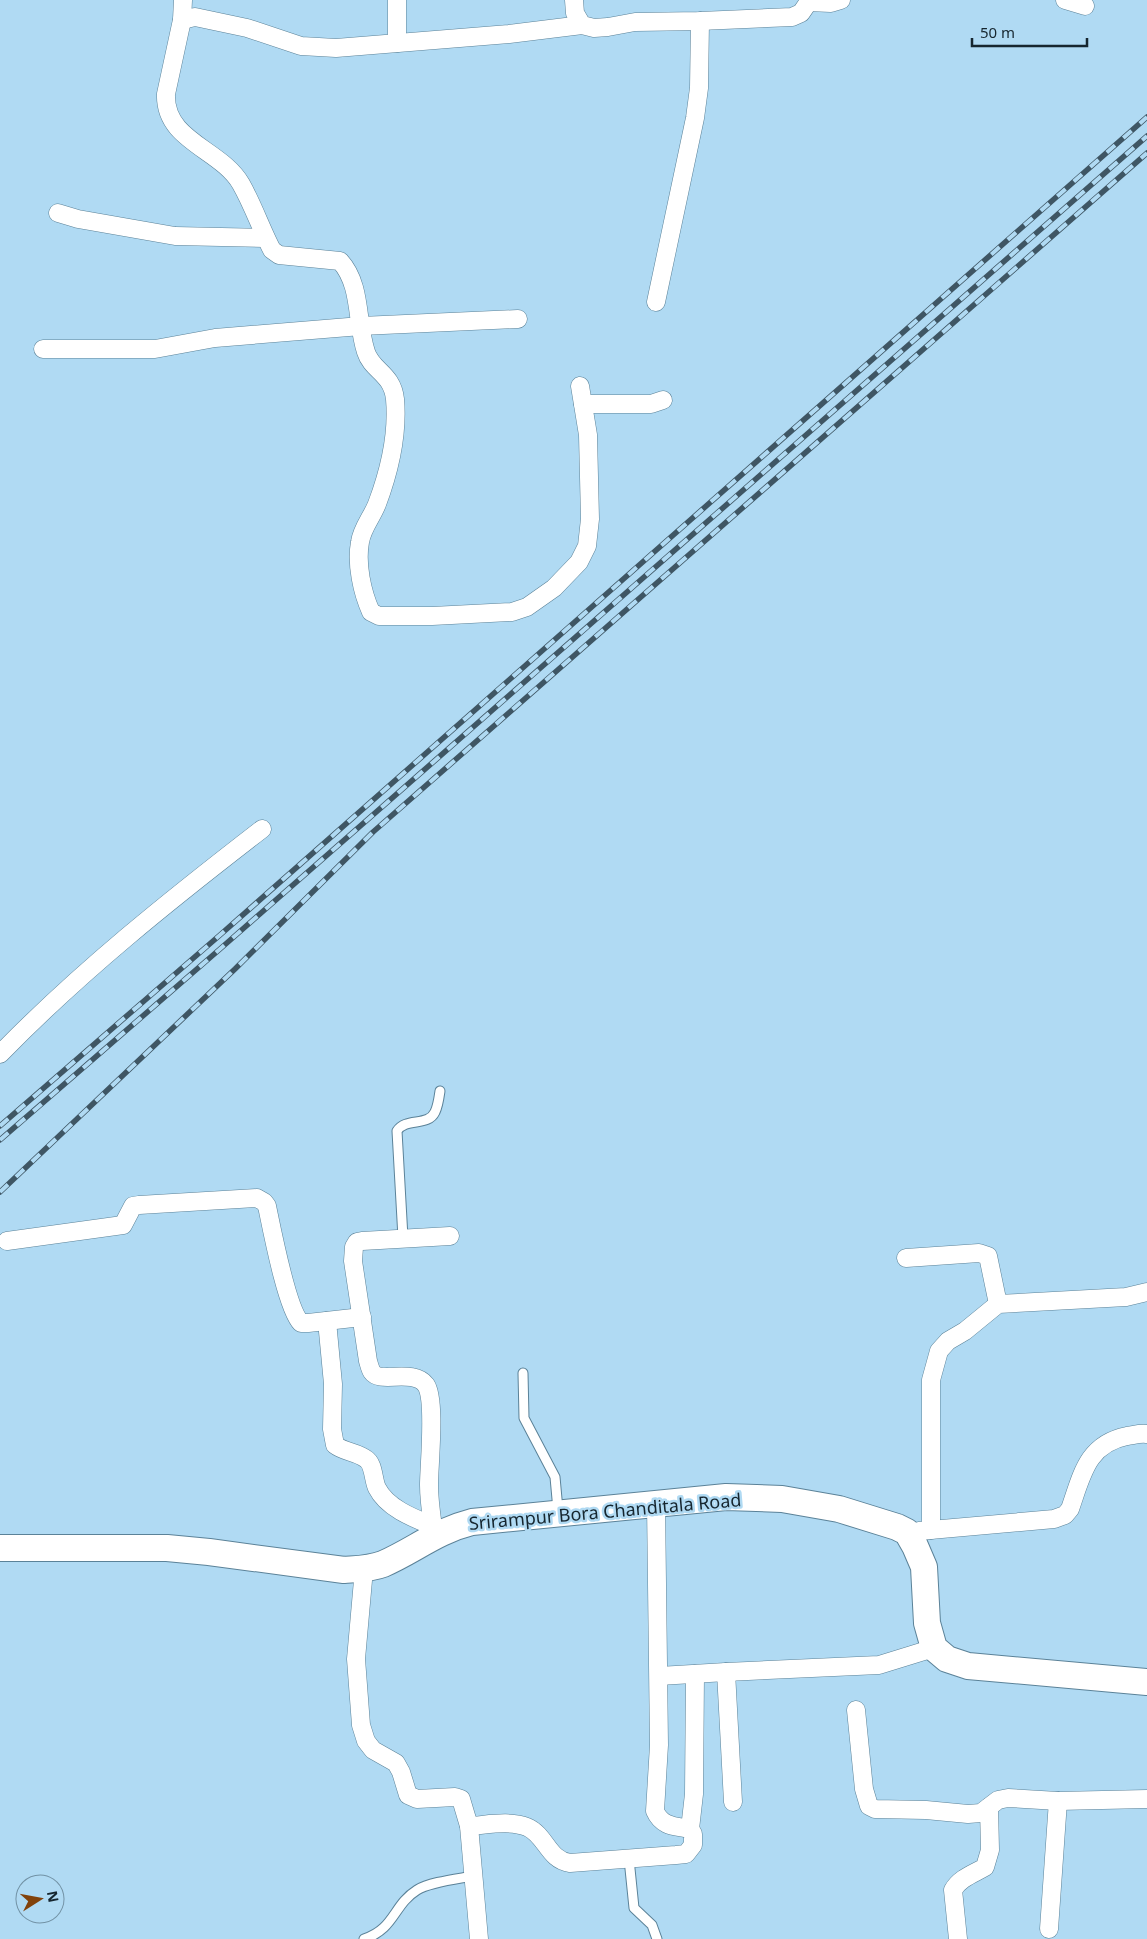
<svg xmlns="http://www.w3.org/2000/svg" width="1147" height="1939" viewBox="0 0 1147 1939" font-family="'Noto Sans',sans-serif">
	<style>
		.lines { fill: none; stroke-linecap: round; stroke-linejoin: round }
		.service-casing { stroke: #5b8298; stroke-width: 11 }
		.minor-casing { stroke: #5b8298; stroke-width: 19 }
		.primary-casing { stroke: #5b8298; stroke-width: 28 }
		.service { stroke: #fff; stroke-width: 9 }
		.minor { stroke: #fff; stroke-width: 18 }
		.primary { stroke: #fff; stroke-width: 26 }
		.rail-casing { stroke: #3f5664; stroke-width: 5.5 }
		.rail { stroke: #b0daf3; stroke-width: 4; stroke-dasharray: 11; stroke-linecap: butt }
		.labels { text-anchor: middle; dominant-baseline: central; stroke-width: 5; stroke-linejoin: round; paint-order: stroke }
		.street-label { font-size: 18px; fill: #16262f; stroke: #b0daf3 }
	</style>
	<rect width="100%" height="100%" fill="#b0daf3"/>
	<g class="lines">
		<!-- service casing -->
		<g class="service-casing">
			<g id="service">
				<path d="M403 1238 397 1131C406 1117 428 1127 435 1112 438 1106 439 1098 440 1091"/>
				<path d="M523 1373 524 1418 555 1477 558 1510"/>
				<path d="M629 1859 634 1908 652 1925 657 1939"/>
				<path d="M364 1939C395 1929 393 1905 417 1890 430 1882 457 1879 473 1876"/>
			</g>
		</g>
		<!-- minor casing -->
		<g class="minor-casing">
			<g id="minor">
				<path d="M183 0 182 20 166 94C164 141 221 149 241 184 253 205 261 229 272 250L279 255 340 261C362 285 356 322 366 352 372 371 392 373 395 399 398 433 389 472 377 504 372 517 362 528 360 542 356 564 362 592 371 612L379 616H432L512 612 527 607 554 588 579 562 587 546 590 519 588 435 580 386"/>
				<path d="M574 0 575 13 582 25 594 28 608 27 635 22 700 21 792 17 801 13 810 0"/>
				<path d="M1065 0 1085 6"/>
				<path d="M809 2 831 3 841 0"/>
				<path d="M182 20 195 17 247 28 301 46 336 48 509 34 582 25"/>
				<path d="M397 43V0"/>
				<path d="M58 213 78 219 175 236 265 238"/>
				<path d="M656 302 695 118 699 88 700 21"/>
				<path d="M43 349H155L215 338 361 326 518 319"/>
				<path d="M583 404H651L663 400"/>
				<path d="M0 1054C81 971 170 900 262 829"/>
				<path d="M7 1241 123 1225 133 1206 139 1205 257 1198 264 1202 267 1206C272 1230 287 1309 301 1323H308L362 1317"/>
				<path d="M906 1258 979 1253 988 1256 998 1304"/>
				<path d="M327 1321 333 1384 332 1429 335 1445C344 1452 357 1452 366 1459 374 1464 373 1480 377 1488 387 1508 413 1518 433 1526"/>
				<path d="M931 1530V1380L939 1351 948 1341 965 1331 998 1304 1126 1297 1147 1292"/>
				<path d="M919 1531 1054 1519 1065 1515 1070 1509C1082 1475 1087 1444 1127 1436 1134 1435 1140 1433 1147 1434"/>
				<path d="M434 1535C432 1519 429 1502 429 1485 429 1465 436 1400 426 1385 413 1368 380 1384 372 1372 370 1369 369 1364 368 1361L353 1261 354 1247 357 1242 362 1241 450 1236"/>
				<path d="M364 1569 356 1659 361 1725 366 1741 373 1750 396 1763 401 1772 408 1795 417 1799 455 1797 461 1799 469 1826 479 1939"/>
				<path d="M726 1672 733 1802"/>
				<path d="M659 1676 726 1672 879 1665 934 1648"/>
				<path d="M856 1710 864 1789 869 1806 875 1809 926 1810 968 1814 981 1813 998 1800 1008 1798 1058 1801 1147 1799"/>
				<path d="M469 1826C487 1825 510 1820 527 1827 546 1835 548 1860 570 1863L676 1855 686 1854 693 1845V1834L690 1829C675 1826 662 1827 655 1811L659 1745 656 1503"/>
				<path d="M690 1829 694 1794 695 1674"/>
				<path d="M1049 1929 1058 1801"/>
				<path d="M958 1939 953 1890C960 1878 973 1874 985 1867L990 1850 989 1807"/>
			</g>
		</g>
		<!-- primary casing -->
		<g class="primary-casing">
			<path id="primary" d="M0 1548H167L209 1552 344 1570C357 1569 370 1569 383 1564 415 1550 436 1531 472 1522L726 1497 782 1499 839 1509 897 1527 907 1532 915 1546 924 1567 927 1623 934 1648 947 1659 968 1666 1147 1682"/>
		</g>
		<!-- service -->
		<use href="#service" class="service"/>
		<!-- minor -->
		<use href="#minor" class="minor"/>
		<!-- primary -->
		<use href="#primary" class="primary"/>
		<!-- rail casing -->
		<g class="rail-casing">
			<g id="rail">
				<path d="M0 1126 220 935 1147 117"/>
				<path d="M0 1140 220 949 1147 136"/>
				<path d="M0 1192 235 969 373 832 1147 153"/>
			</g>
		</g>
		<!-- rail -->
		<use href="#rail" class="rail"/>
	</g>
	<g class="labels">
		<!-- street labels -->
		<g class="street-label">
			<text transform="translate(605 1511) rotate(-5)">Srirampur Bora Chanditala Road</text>
		</g>
	</g>
	<!-- north arrow -->
	<g transform="translate(40 1899) rotate(79)"><circle r="24" fill="#b0daf3" stroke="#7292a5"/>
	<path d="M0-4L9 19L0 12L-9 19Z" fill="#82420b"/>
	<text y="-8" font-size="14" font-weight="bold" text-anchor="middle" fill="#16262f">N</text>
	</g>
	<!-- scale -->
	<path d="M972 38v8h115v-8" fill="none" stroke="#16262f" stroke-width="2.5"/>
	<text x="980" y="38" font-size="15" fill="#16262f" stroke="#b0daf3" stroke-width="4" paint-order="stroke">50 m</text>
</svg>
